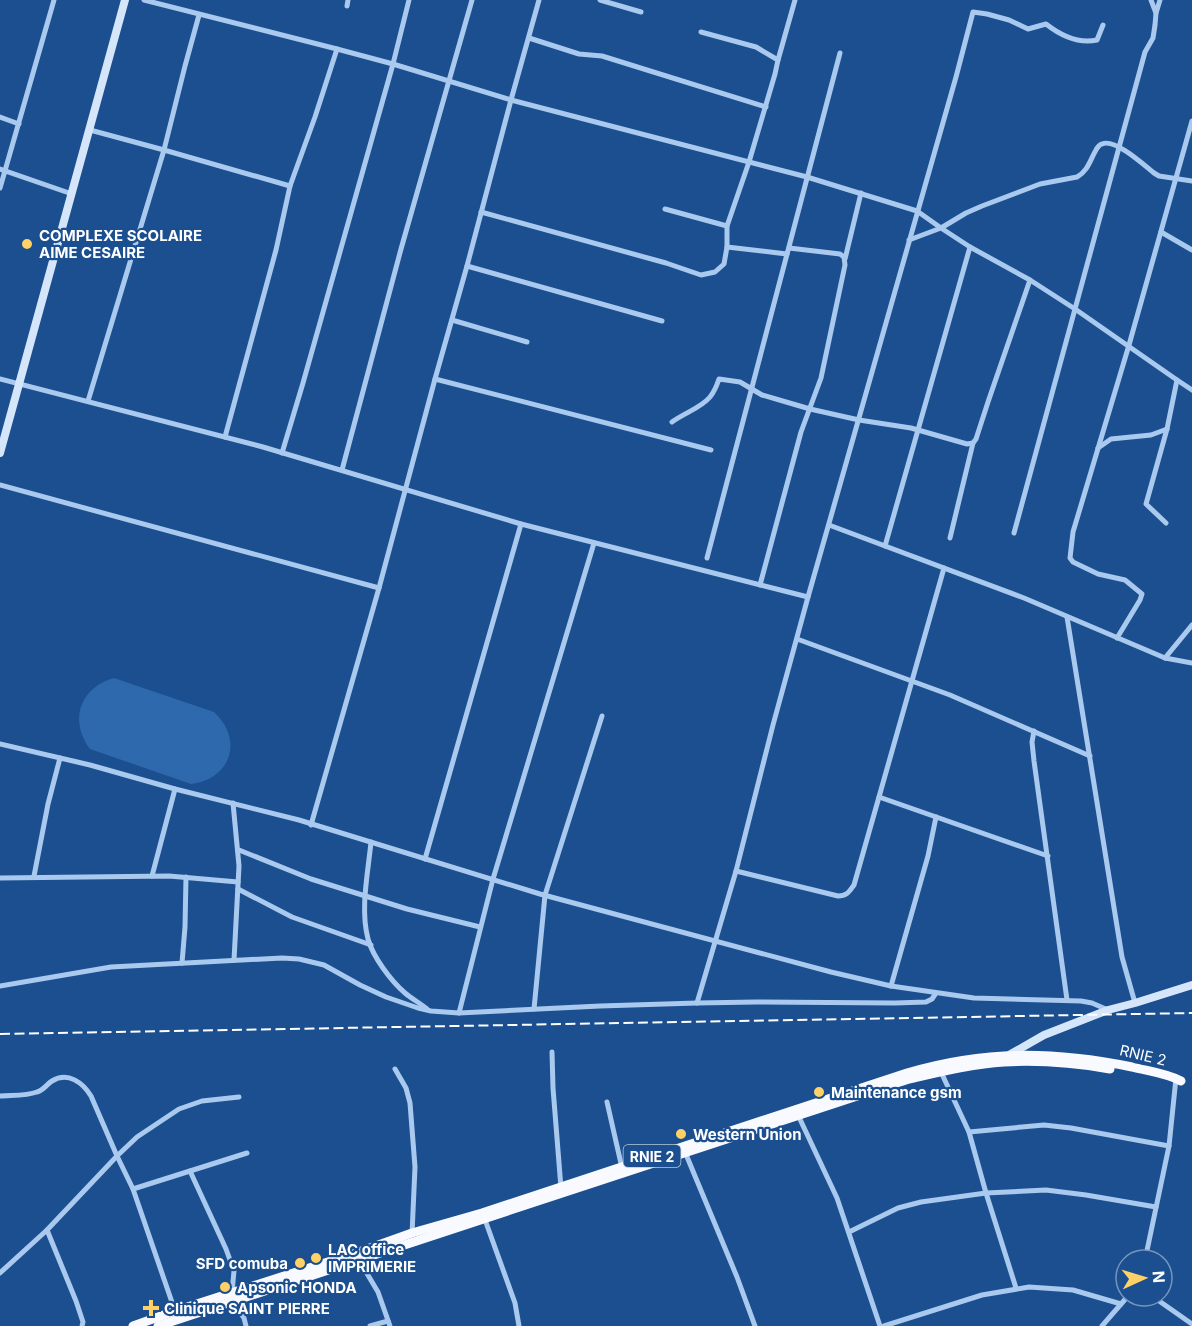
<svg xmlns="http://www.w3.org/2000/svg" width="1192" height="1326" viewBox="0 0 1192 1326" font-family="Inter,sans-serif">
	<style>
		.green { fill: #2e69ad }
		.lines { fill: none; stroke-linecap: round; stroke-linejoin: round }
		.minor { stroke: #a9c9ee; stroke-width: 5 }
		.secondary { stroke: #d6e6fa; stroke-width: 8 }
		.trunk { stroke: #f8faff; stroke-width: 9 }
		.rail { stroke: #fff; stroke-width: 2; stroke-dasharray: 10 4.5; stroke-linecap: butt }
		.poi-dot { fill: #ffd166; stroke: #1b4f8f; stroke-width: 2 }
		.labels { text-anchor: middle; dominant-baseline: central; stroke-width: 4.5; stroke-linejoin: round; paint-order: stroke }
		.shield { fill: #1b4f8f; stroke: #bbcadd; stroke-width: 1.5 }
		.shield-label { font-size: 14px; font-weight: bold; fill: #fff }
		.poi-label { font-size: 15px; font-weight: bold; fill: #fff; stroke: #1b4f8f; text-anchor: start }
		.street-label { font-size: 15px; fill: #fff; stroke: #1b4f8f }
	</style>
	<rect width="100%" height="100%" fill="#1b4f8f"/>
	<!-- green -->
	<path class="green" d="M114 678 214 712C244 740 231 779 191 784L90 749C69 721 79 688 114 678Z"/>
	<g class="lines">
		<!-- minor -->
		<g class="minor">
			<path d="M144 0 337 49 393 64 511 100 807 177 917 211 941 228 970 247 1030 280 1075 309 1177 380 1167 429 1146 504 1166 523"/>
			<path d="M600 0 641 12"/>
			<path d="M347 6 348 0"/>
			<path d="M1156 13 1160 0"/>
			<path d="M529 38 579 54 602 56 766 107"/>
			<path d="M778 60 795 0"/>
			<path d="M0 117 19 124"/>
			<path d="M90 130 164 150 290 186"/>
			<path d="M0 169 72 194"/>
			<path d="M0 188 54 0"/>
			<path d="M665 209 727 226"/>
			<path d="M481 212 666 263 701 275 715 272 724 264 727 247V226L749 162 775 74 778 60 756 47 701 32"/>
			<path d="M1161 232 1192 250"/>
			<path d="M909 240 941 228 966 213 982 206 1040 184 1077 177C1088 171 1090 160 1096 150 1097 148 1100 144 1102 144 1115 138 1144 165 1154 173L1159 176 1192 181"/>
			<path d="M727 247 787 254"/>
			<path d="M845 259 861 193"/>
			<path d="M467 266 662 321"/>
			<path d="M452 320 527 342"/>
			<path d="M0 379 263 447 521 524 808 597"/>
			<path d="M435 379 711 450"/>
			<path d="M1177 380 1192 390"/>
			<path d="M88 401 164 150 185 66 199 15"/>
			<path d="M672 422C684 413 701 408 710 397 714 392 717 385 719 379L740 382 762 395 810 409 859 420 911 428 967 444 973 443 976 439 988 402 1030 280"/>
			<path d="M225 437 276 250 290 186 315 117 337 49"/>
			<path d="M1098 448 1111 439 1151 435 1167 429"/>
			<path d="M282 453 303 383 393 64 409 0"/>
			<path d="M342 470 401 249 472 0"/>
			<path d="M0 485 379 588"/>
			<path d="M829 525 1024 598 1165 658 1192 663"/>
			<path d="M1014 533 1145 52 1153 38 1155 25 1156 13 1151 0"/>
			<path d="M950 538 973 443"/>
			<path d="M885 546 970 247"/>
			<path d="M707 558 840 53"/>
			<path d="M760 585 801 432 821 378 845 265 844 257 840 254 789 248"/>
			<path d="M1067 617 1122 957 1135 1003"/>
			<path d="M1117 638 1140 600 1142 594 1125 580 1098 574 1073 562 1070 558 1073 532 1129 345 1192 121"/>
			<path d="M797 639 950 695 1090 756"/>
			<path d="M1165 658 1192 625"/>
			<path d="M1034 731 1032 742 1034 761 1067 1000"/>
			<path d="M0 744 90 765 175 789 299 820 540 894 831 972 891 986 974 998 1081 1001 1092 1003 1108 1010"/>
			<path d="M879 797 1048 856"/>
			<path d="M233 803 239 866 234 960"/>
			<path d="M311 825 379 588 435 379 467 266 511 100 539 0"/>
			<path d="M371 842C368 873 360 909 368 939 373 957 391 981 405 993 412 999 420 1003 427 1009"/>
			<path d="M239 850 311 879 407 909 480 927"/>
			<path d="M425 859 521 524"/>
			<path d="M736 871 838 896C847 896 849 892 854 885L944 568"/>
			<path d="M34 876 48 804 60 758"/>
			<path d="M152 876 175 789"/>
			<path d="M0 878 169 876 238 882"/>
			<path d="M238 889 292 917 371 945"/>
			<path d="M182 963 185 927 186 877"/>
			<path d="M0 986 111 967 282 958 299 959 324 965 360 985 386 997 418 1008 431 1011 459 1013 600 1006 697 1003 756 1002 895 1003 926 1002 932 999 936 993"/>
			<path d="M891 986 928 856 936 817"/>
			<path d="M697 1003 736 871 773 725 808 597 956 77 973 12 987 14 1009 20 1028 29 1046 24C1060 35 1078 44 1097 40L1103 25"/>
			<path d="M534 1009 545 895 602 716"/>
			<path d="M459 1013 493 879 594 543"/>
			<path d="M552 1052 553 1088 561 1188"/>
			<path d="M395 1069 406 1088 410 1103 415 1167 412 1234"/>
			<path d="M941 1072 969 1132 986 1193 1016 1288"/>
			<path d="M0 1096C12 1095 26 1096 37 1092 44 1090 47 1084 52 1081 68 1071 83 1083 91 1096L117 1156 133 1189 175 1311"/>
			<path d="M607 1102 622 1168"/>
			<path d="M798 1115 837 1198 880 1326"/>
			<path d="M969 1132 1044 1125 1071 1128 1169 1146"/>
			<path d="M685 1152 737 1277 755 1326"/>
			<path d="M190 1171 226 1249 234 1271 232 1292"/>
			<path d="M133 1189 247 1153"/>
			<path d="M484 1217 515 1303 519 1326"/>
			<path d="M47 1230 76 1301 83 1322 82 1326"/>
			<path d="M849 1232 898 1208 921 1202 986 1193 1046 1190 1086 1195 1156 1207"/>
			<path d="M359 1260 378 1292 390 1326"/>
			<path d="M1145 1260 1169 1146 1176 1078"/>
			<path d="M0 1273 47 1230 117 1156 137 1137 179 1109 202 1101 239 1097"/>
			<path d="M1152 1296 1192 1324"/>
			<path d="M233 1302 244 1318 246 1326"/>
			<path d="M370 1326 388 1321"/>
			<path d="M884 1326 982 1295 1029 1287 1073 1290 1121 1304"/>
			<path d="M1102 1326 1128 1296"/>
		</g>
		<!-- secondary -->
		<g class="secondary">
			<path d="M0 453 125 0"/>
			<path d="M1009 1055 1044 1035 1108 1010 1135 1003 1192 985"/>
		</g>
		<!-- trunk -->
		<g class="trunk">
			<path d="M133 1326 175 1311 356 1253 412 1233 482 1213 907 1073C984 1050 1053 1051 1132 1067 1147 1071 1166 1073 1181 1081"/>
			<path d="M158 1326 909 1079C940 1072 972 1064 1004 1062 1039 1060 1076 1063 1110 1069"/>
		</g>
		<!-- rail -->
		<path class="rail" d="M0 1034 1192 1013"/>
	</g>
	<!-- markers -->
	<g class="poi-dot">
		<circle cx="27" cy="244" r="6"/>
		<circle cx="819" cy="1092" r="6"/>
		<circle cx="681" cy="1134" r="6"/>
		<circle cx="316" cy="1258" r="6"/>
		<circle cx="300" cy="1263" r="6"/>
		<circle cx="225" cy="1287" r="6"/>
		<path d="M148 1299h6v6h6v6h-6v6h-6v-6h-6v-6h6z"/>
	</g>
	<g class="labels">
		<!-- shield labels -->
		<rect class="shield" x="623.5" y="1145" width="57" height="22" rx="4.5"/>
		<g class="shield-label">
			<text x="652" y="1156">RNIE 2</text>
		</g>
		<!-- poi labels -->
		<g class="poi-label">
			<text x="39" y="235">COMPLEXE SCOLAIRE<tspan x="39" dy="17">AIME CESAIRE</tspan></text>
			<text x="831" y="1092">Maintenance gsm</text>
			<text x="693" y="1134">Western Union</text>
			<text x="328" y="1249">LAC office<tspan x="328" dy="17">IMPRIMERIE</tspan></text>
			<text x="288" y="1263" text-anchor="end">SFD comuba</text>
			<text x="237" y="1287">Apsonic HONDA</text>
			<text x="164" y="1308">Clinique SAINT PIERRE</text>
		</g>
		<!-- street labels -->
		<g class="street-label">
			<text transform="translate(1143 1055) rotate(13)">RNIE 2</text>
		</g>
	</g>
	<!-- north arrow -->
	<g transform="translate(1144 1278) rotate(86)"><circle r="28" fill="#1b4f8f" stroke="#7695bc" stroke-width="1.5"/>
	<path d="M0-4.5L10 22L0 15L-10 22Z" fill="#ffd166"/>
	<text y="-9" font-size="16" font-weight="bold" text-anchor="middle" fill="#ffffff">N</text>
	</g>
</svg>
